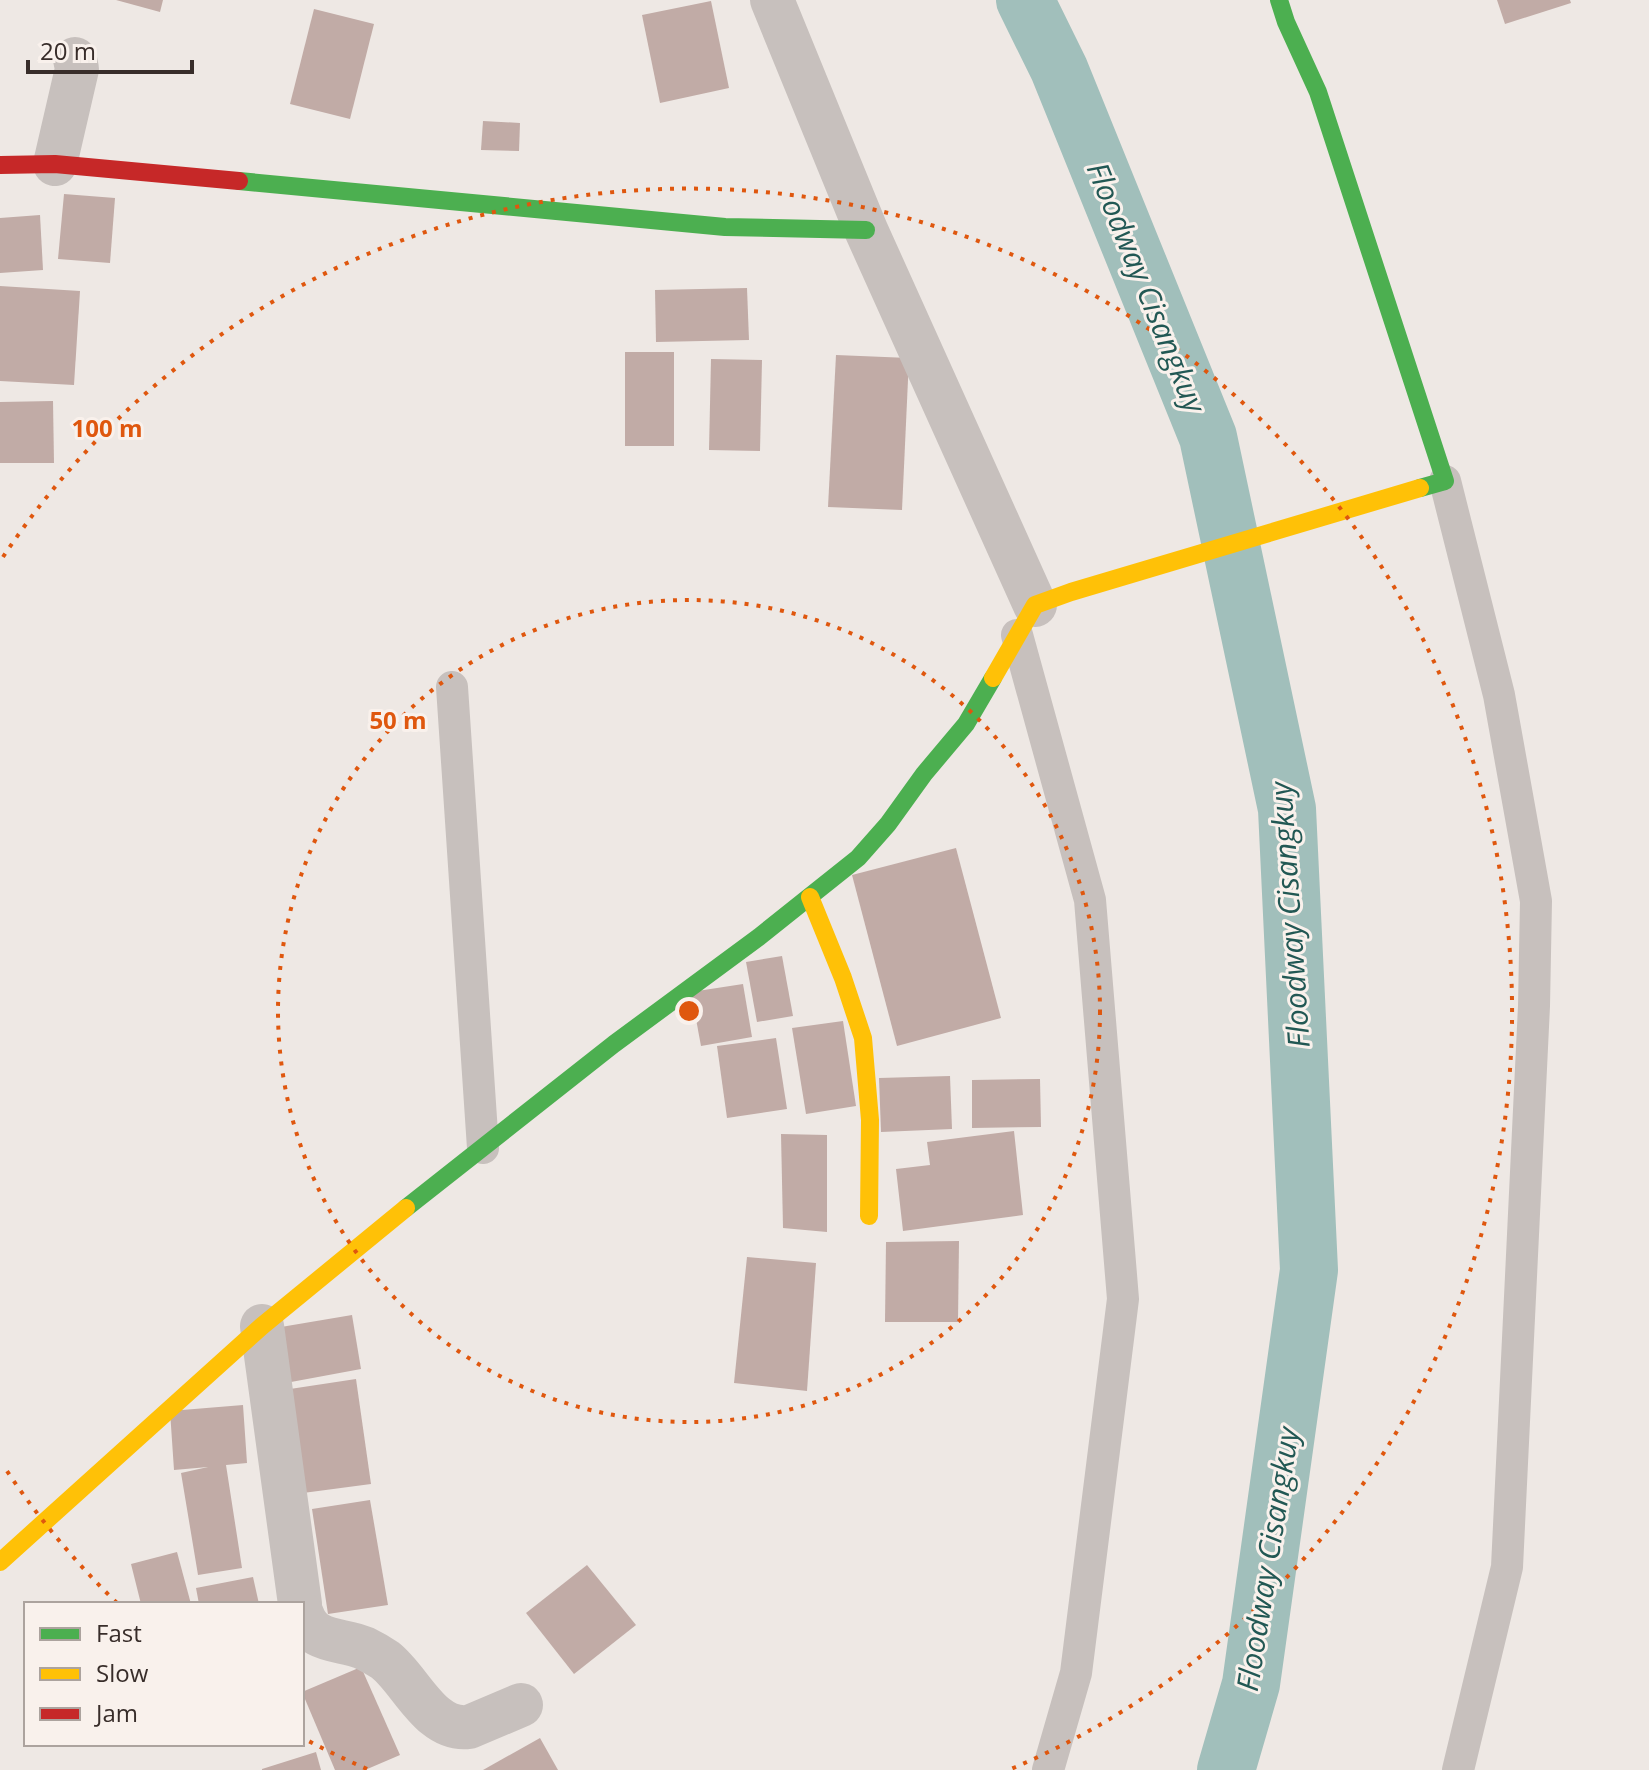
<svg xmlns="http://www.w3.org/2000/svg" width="1649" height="1770" viewBox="0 0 1649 1770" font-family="'Open Sans',sans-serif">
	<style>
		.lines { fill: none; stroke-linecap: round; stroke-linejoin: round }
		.canal { stroke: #a1bfbb; stroke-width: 58 }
		.building { fill: #c1aba6 }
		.lane { stroke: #c7c0bd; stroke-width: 32 }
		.street { stroke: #c7c0bd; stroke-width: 44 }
		.fast { stroke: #4caf50; stroke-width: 18 }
		.slow { stroke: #ffc107; stroke-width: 18 }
		.jam { stroke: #c62828; stroke-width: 18 }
		.ring { fill: none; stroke: #df570e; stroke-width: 4; stroke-dasharray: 4 8 }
		.labels { text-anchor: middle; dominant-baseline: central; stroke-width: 6; stroke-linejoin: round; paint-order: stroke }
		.water-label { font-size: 30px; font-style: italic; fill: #225854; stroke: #f9f1ec }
		.centre { fill: #df570e; stroke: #f9f1ec; stroke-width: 4 }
		.ring-label { font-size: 24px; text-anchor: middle; font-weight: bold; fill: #df570e; stroke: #f9f1ec; stroke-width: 6; stroke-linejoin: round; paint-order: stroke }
	</style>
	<rect width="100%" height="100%" fill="#eee8e4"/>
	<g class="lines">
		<!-- canal -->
		<path class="canal" d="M1025 0 1059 69 1208 437 1287 809 1309 1270 1251 1684 1226 1770"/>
	</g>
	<!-- building -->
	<g class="building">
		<path d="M116 0H163L160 12Z"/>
		<path d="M1497 0H1570L1571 3 1505 24Z"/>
		<path d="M711 1 729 88 660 103 642 15Z"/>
		<path d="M314 9 374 24 350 119 290 104Z"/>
		<path d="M483 121 520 123 519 151 481 150Z"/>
		<path d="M64 194 115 198 110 263 58 259Z"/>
		<path d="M40 215 43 270 0 273V218Z"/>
		<path d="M0 286 80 291 74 385 0 381Z"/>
		<path d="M747 288 749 340 656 342 655 290Z"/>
		<rect x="625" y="352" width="49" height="94"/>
		<path d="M836 355 909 358 902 510 828 507Z"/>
		<path d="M711 359 762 360 760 451 709 450Z"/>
		<path d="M53 401 54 463H0V402Z"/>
		<path d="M956 848 1001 1018 897 1046 852 875Z"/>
		<path d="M782 956 793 1016 757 1022 746 962Z"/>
		<path d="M743 984 752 1037 701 1046 691 992Z"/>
		<path d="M843 1021 856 1106 806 1114 792 1028Z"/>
		<path d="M776 1038 787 1109 727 1118 717 1046Z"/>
		<path d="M950 1076 952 1129 881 1132 879 1078Z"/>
		<path d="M1040 1079 1041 1127 972 1128V1080Z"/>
		<path d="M1014 1131 1023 1215 903 1231 896 1169 930 1165 927 1142Z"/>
		<path d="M781 1134 827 1135V1232L783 1228Z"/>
		<path d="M959 1241 958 1322H885L886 1242Z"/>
		<path d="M747 1257 816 1263 807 1391 734 1383Z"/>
		<path d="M352 1315 361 1369 291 1382 281 1327Z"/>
		<path d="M356 1379 371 1484 303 1493 290 1389Z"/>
		<path d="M243 1405 247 1463 226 1465 242 1568 198 1575 181 1473 208 1467 174 1470 170 1411Z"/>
		<path d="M370 1500 388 1605 328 1614 312 1509Z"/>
		<path d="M177 1552 191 1604H141L131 1564Z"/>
		<path d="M587 1565 636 1625 574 1674 526 1613Z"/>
		<path d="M253 1577 259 1604H199L196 1588Z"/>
		<path d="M361 1667 400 1755 365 1770H335L302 1692Z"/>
		<path d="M540 1738 558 1770H483Z"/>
		<path d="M316 1752 321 1770H262V1769Z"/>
	</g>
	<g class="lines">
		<!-- lane -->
		<g class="lane">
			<path d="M1445 481 1499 695 1536 901 1534 1006 1507 1567 1458 1770"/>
			<path d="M1017 635 1090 900 1123 1299 1076 1673 1048 1770"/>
			<path d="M452 687 483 1148"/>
		</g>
		<!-- street -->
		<g class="street">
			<path d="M772 0 866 230 1035 605"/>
			<path d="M55 164 77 69 75 59"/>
			<path d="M262 1326 300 1604"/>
			<path d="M302 1614C312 1644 340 1638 364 1648 370 1651 379 1656 385 1660 411 1680 430 1732 469 1727L521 1705"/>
		</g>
		<!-- fast -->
		<g class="fast">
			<path d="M1279 0 1286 22 1318 92 1445 481 1420 488"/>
			<path d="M239 181 725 227 866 230"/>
			<path d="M406 1208 614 1044 759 937 858 858 888 824 924 774 966 724 993 678"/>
		</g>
		<!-- slow -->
		<g class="slow">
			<path d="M993 678 1035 605 1071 592 1420 488"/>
			<path d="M810 897 843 978 863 1038 870 1120 869 1216"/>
			<path d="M0 1562 262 1326 406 1208"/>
		</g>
		<!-- jam -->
		<path class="jam" d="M0 165 55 164 239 181"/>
	</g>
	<!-- distance rings -->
	<g class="ring">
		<circle cx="689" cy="1011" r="411"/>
		<path d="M367 1769A823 823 0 0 1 303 1738M117 1603A823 823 0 0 1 3 1465M3 557A823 823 0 1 1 1011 1769"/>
	</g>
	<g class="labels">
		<!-- water labels -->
		<g class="water-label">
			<text transform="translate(1147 287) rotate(68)">Floodway Cisangkuy</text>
			<text transform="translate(1289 915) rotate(-94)">Floodway Cisangkuy</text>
			<text transform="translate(1267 1559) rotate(-81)">Floodway Cisangkuy</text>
		</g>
	</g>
	<circle cx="689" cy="1011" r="12" class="centre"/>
	<g class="ring-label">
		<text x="107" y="437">100 m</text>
		<text x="398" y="729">50 m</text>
	</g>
	<!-- legend -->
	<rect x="24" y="1602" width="280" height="144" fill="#f9f1ec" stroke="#aca39e" stroke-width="2"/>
	<rect x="40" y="1628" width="40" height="12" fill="#4caf50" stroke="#aca39e" stroke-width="2"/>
	<text x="96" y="1642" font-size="24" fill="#382d2a">Fast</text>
	<rect x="40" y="1668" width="40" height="12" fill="#ffc107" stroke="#aca39e" stroke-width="2"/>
	<text x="96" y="1682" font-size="24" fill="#382d2a">Slow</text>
	<rect x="40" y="1708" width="40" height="12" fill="#c62828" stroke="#aca39e" stroke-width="2"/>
	<text x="96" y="1722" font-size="24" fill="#382d2a">Jam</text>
	<!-- scale -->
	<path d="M28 60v12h164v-12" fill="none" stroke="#382d2a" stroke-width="4"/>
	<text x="40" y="60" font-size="24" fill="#382d2a" stroke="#f9f1ec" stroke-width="6" paint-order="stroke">20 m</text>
</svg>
